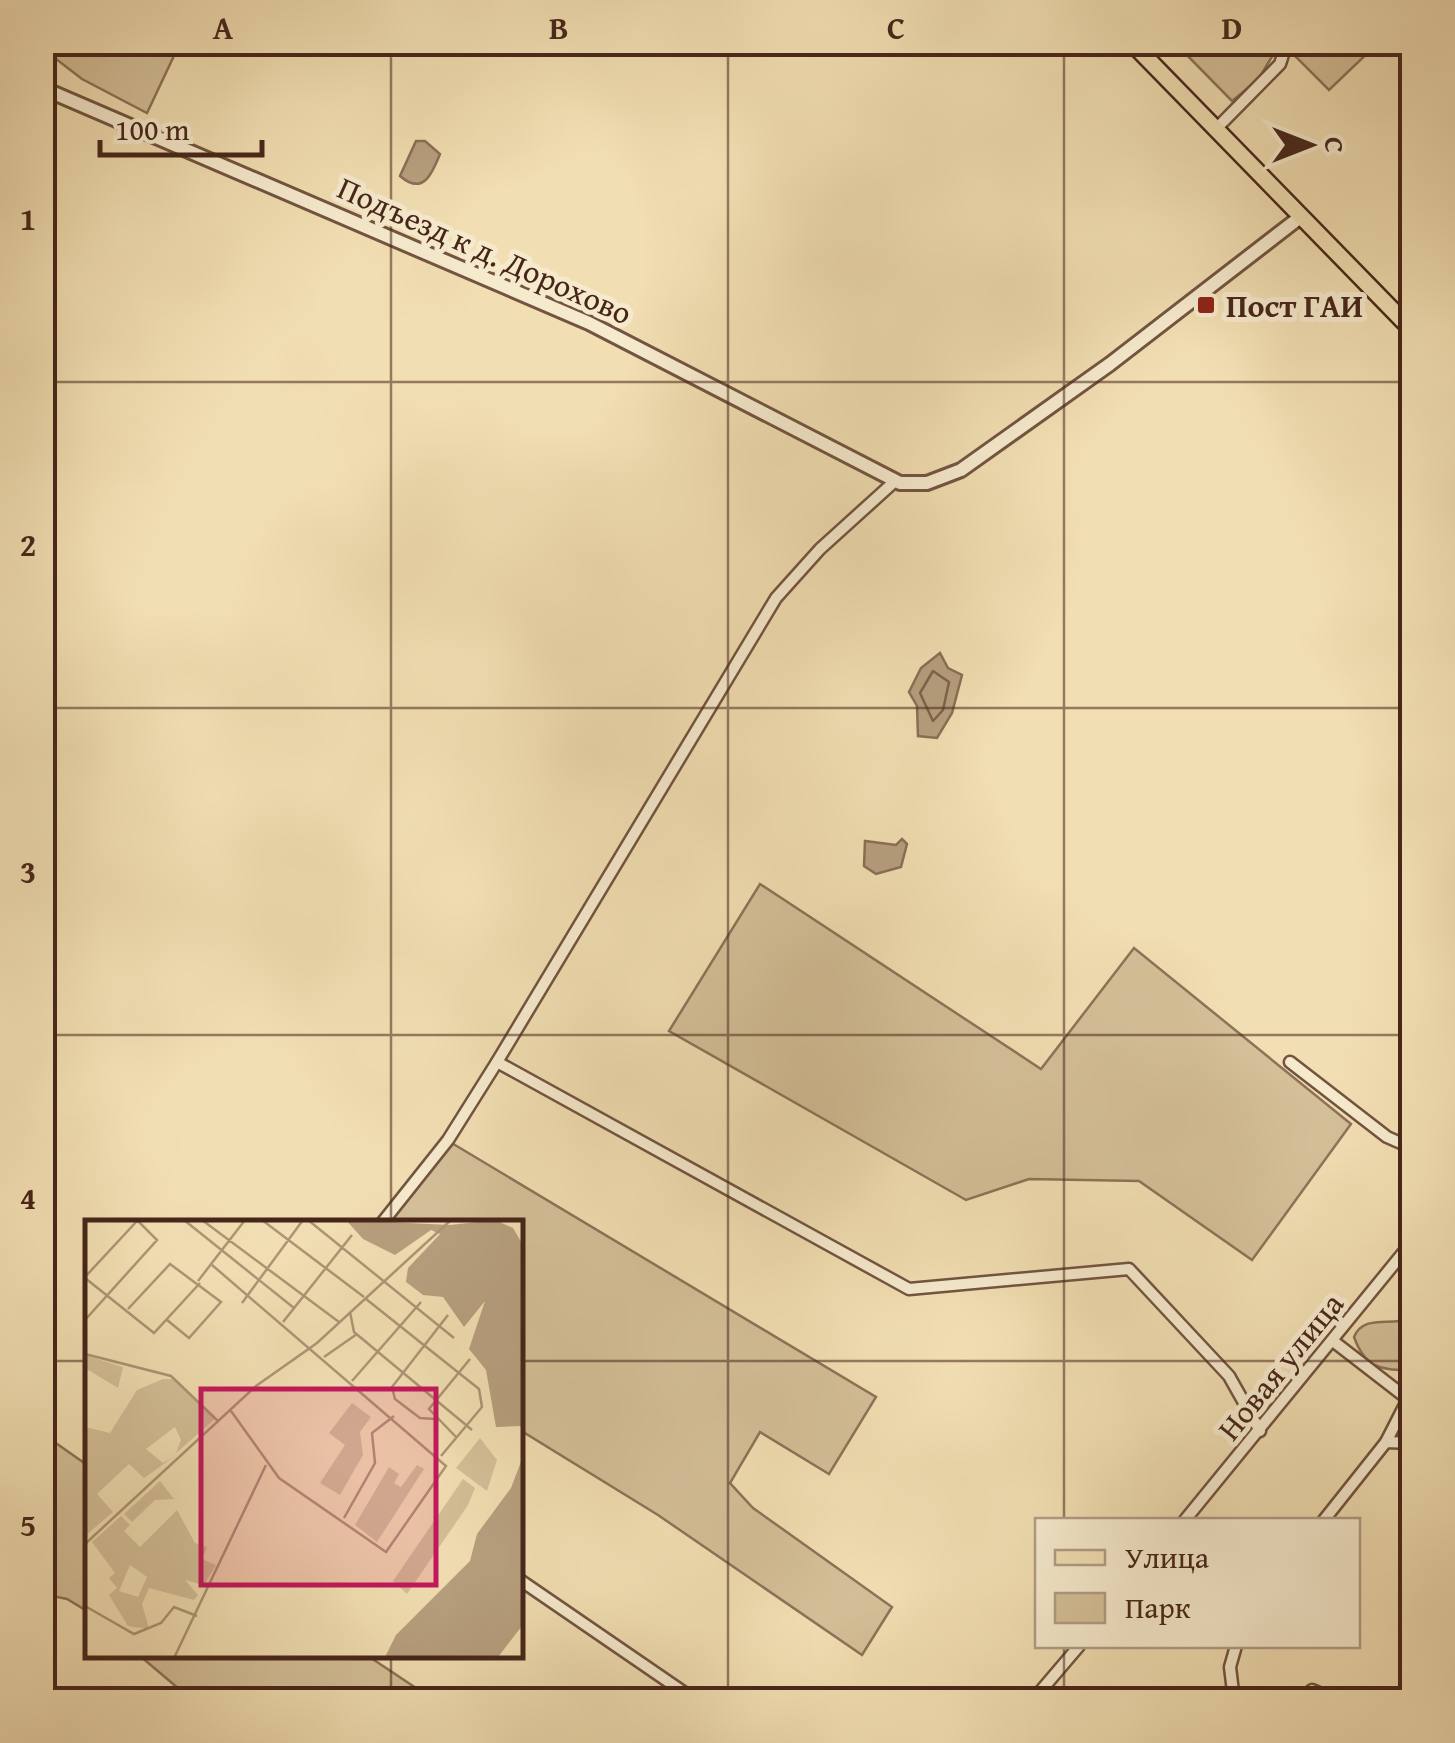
<svg xmlns="http://www.w3.org/2000/svg" width="1455" height="1743" viewBox="0 0 1455 1743" font-family="'Gentium Book Plus',serif">
	<style>
		.green { fill: #d4bf98; stroke: #8e7259; stroke-width: 2.5 }
		.water { fill: #b79f7e; stroke: #8a6f56; stroke-width: 2.5 }
		.lines { fill: none; stroke-linecap: round; stroke-linejoin: round }
		.shore { stroke: #7f624c; stroke-width: 2.5 }
		.minor-casing { stroke: #725440; stroke-width: 15 }
		.tertiary-casing { stroke: #725440; stroke-width: 18 }
		.primary-casing { stroke: #47261a; stroke-width: 20 }
		.minor { stroke: #f6eacd; stroke-width: 10 }
		.tertiary { stroke: #f6eacd; stroke-width: 12 }
		.primary { stroke: #f1deb2; stroke-width: 15 }
		.grid { fill: none; stroke: #47261a; stroke-width: 2.5; stroke-opacity: 0.55 }
		.poi-dot { fill: #8f2418; stroke: #f6eacd; stroke-width: 4 }
		.labels { text-anchor: middle; dominant-baseline: central; stroke-width: 10; stroke-linejoin: round; paint-order: stroke }
		.street-label { font-size: 32px; fill: #47261a; stroke: #f6eacd }
		.poi-label { font-size: 32px; font-weight: bold; fill: #47261a; stroke: #f6eacd; text-anchor: start }
		.inset-road { fill: none; stroke: #ad9475; stroke-width: 2.5 }
		.view { fill: #c2185b; fill-opacity: 0.15; stroke: #c2185b; stroke-width: 5 }
		.inset-edge { fill: none; stroke: #47261a; stroke-width: 5 }
		.neatline { fill: none; stroke: #47261a; stroke-width: 4 }
		.grid-label { font-size: 32px; text-anchor: middle; font-weight: bold; fill: #47261a }
	</style>
	<rect width="100%" height="100%" fill="#f1deb2"/>
	<filter id="stains"><feTurbulence type="fractalNoise" baseFrequency=".002" numOctaves="4"/><feColorMatrix values="0 0 0 0 .2 0 0 0 0 .09 0 0 0 0 .02 0 0 0 .5 -.17"/></filter>
	<radialGradient id="worn" r=".72"><stop offset=".6" stop-color="#630" stop-opacity="0"/><stop offset="1" stop-color="#630" stop-opacity=".3"/></radialGradient>
	<!-- green -->
	<g class="green">
		<path d="M43 42H180V43L147 113 82 79 43 49Z"/>
		<path d="M1175 43H1280L1258 80 1232 101Z"/>
		<path d="M1294 43H1365L1373 48 1329 90 1291 52Z"/>
		<path d="M760 884 1041 1069 1134 948 1351 1124 1252 1260 1139 1181 1029 1179 966 1200 669 1031Z"/>
		<path d="M450 1142 876 1397 829 1474 760 1432 730 1483 753 1508 892 1607 862 1655 658 1515 520 1430V1223H389Z"/>
		<path d="M1399 1321 1412 1329V1371C1381 1369 1366 1370 1354 1337 1362 1318 1381 1323 1399 1321Z"/>
		<path d="M43 1434 87 1465V1611L67 1599 43 1594Z"/>
		<path d="M140 1656H368L434 1700H192Z"/>
	</g>
	<!-- water -->
	<g class="water">
		<path d="M416 141H425L440 154C432 174 423 196 400 176Z"/>
		<path d="M940 653 948 668 962 675 952 713 937 738 918 736 917 706 909 692 921 668Z"/>
		<path d="M902 839 907 844 901 867 876 874 864 866 865 841 896 845Z"/>
	</g>
	<g class="lines">
		<!-- shore -->
		<path class="shore" d="M933 671 949 682 943 710 933 721 920 693Z"/>
		<!-- minor casing -->
		<g class="minor-casing">
			<g id="minor">
				<path d="M1215 130 1280 64 1287 42"/>
				<path d="M497 1062 909 1289 1129 1269 1229 1376 1260 1431"/>
				<path d="M1290 1062 1387 1137 1412 1148"/>
				<path d="M382 1223 448 1140 497 1062 776 598 820 549 894 482"/>
				<path d="M1333 1341 1408 1399 1386 1442"/>
				<path d="M1185 1520 1412 1242"/>
				<path d="M1324 1520 1386 1442 1412 1443"/>
				<path d="M520 1580 695 1700"/>
				<path d="M1033 1700 1079 1646"/>
				<path d="M1234 1700 1230 1667 1236 1646"/>
				<path d="M1300 1700 1312 1690 1335 1700"/>
			</g>
		</g>
		<!-- tertiary casing -->
		<g class="tertiary-casing">
			<path id="tertiary" d="M42 88 589 323 900 483H927L961 470 1110 364 1299 218"/>
		</g>
		<!-- primary casing -->
		<g class="primary-casing">
			<path id="primary" d="M1131 42 1412 330"/>
		</g>
		<!-- minor -->
		<use href="#minor" class="minor"/>
		<!-- tertiary -->
		<use href="#tertiary" class="tertiary"/>
		<!-- primary -->
		<use href="#primary" class="primary"/>
	</g>
	<!-- grid -->
	<path class="grid" d="M391 42V1223M728 42V1700M1064 42V1520M42 382H1412M42 708H1412M42 1035H1412M42 1361H88M520 1361H1412M1064 1646V1700M391 1656V1700"/>
	<!-- markers -->
	<rect class="poi-dot" x="1196" y="295" width="20" height="20" rx="5"/>
	<g class="labels">
		<!-- street labels -->
		<g class="street-label">
			<text transform="translate(485 250) rotate(24)">Подъезд к д. Дорохово</text>
			<text transform="translate(1280 1366) rotate(-51)">Новая улица</text>
		</g>
		<!-- poi labels -->
		<g class="poi-label">
			<text x="1226" y="305">Пост ГАИ</text>
		</g>
	</g>
	<!-- overview -->
	<g transform="translate(85 1220)">
		<rect width="438" height="438" fill="#f1deb2"/>
		<path d="M0 135 38 147 33 168 0 148ZM78 159H88L130 199 91 233 96 220 90 207 61 229 78 243 90 236 59 258 44 244 12 274 28 292 0 316V207L25 213 52 170ZM267 183 286 197 275 212 278 235 255 275 235 263 260 225 244 213ZM395 218 412 240 402 271 371 248ZM332 245 339 249 292 322 270 305 304 247 314 254 309 263 316 267ZM378 259 390 268 383 285 322 374 308 361ZM75 261 89 279 70 280 47 302 39 294ZM92 290 110 323 122 327 117 339 131 345 119 365 100 360 113 375 109 380 64 368 57 384 64 409 43 406 24 375 32 368 24 358 30 353 7 322 36 296 45 305 39 311 55 327ZM45 345 62 357 53 377 34 371Z" fill="#d4bf98" fill-rule="evenodd"/>
		<path d="M261 0 365 5 410 0 428 8 438 25 437 206 411 207 401 150 384 129 400 81 379 107 358 77 338 75 321 62 323 48 355 14 346 10 310 35 278 19ZM437 239V406L413 437H300L311 415 385 341 392 314 426 268Z" fill="#b79f7e"/>
		<path class="inset-road" d="M99 0 209 88M117 0 254 102M177 0 279 77M223 0 369 118M127 45 361 246 301 332 194 258 146 191M0 57 52 1M0 58 69 113 115 63M113 61 160 0M281 79 394 169 397 187 356 236M157 83 218 0M43 89 85 44 136 82 104 118 82 100M265 92 269 112 387 210M0 100 72 20 52 0M198 102 267 15M0 134 86 156 134 202M239 137 272 114M267 161 336 82M350 199 335 198 310 179 307 167 363 95M372 218 344 189 385 139M259 298 290 243 287 213 309 196M0 324 171 166 232 123 366 0M0 386 49 414 76 403 89 387 112 396M89 438 181 245"/>
		<path class="view" d="M116 169H351V365H116Z"/>
		<rect width="438" height="438" class="inset-edge"/>
	</g>
	<!-- margin -->
	<rect width="1455" height="1743" fill="none" stroke="#f1deb2" stroke-width="110"/>
	<!-- legend -->
	<rect x="1035" y="1518" width="325" height="130" fill="#f6eacd" stroke="#b09c85" stroke-width="2.5"/>
	<rect x="1055" y="1550" width="50" height="15" fill="#f1deb2" stroke="#b09c85" stroke-width="2.5"/>
	<text x="1125" y="1568" font-size="30" fill="#47261a">Улица</text>
	<rect x="1055" y="1593" width="50" height="30" fill="#d4bf98" stroke="#b09c85" stroke-width="2.5"/>
	<text x="1125" y="1618" font-size="30" fill="#47261a">Парк</text>
	<!-- north arrow -->
	<g transform="translate(1310 145) rotate(90)" stroke="#f6eacd" stroke-width="8" paint-order="stroke">
	<path d="M0-8L18 38L0 25L-18 38Z" fill="#47261a"/>
	<text y="-15" font-size="28" font-weight="bold" text-anchor="middle" fill="#47261a">С</text>
	</g>
	<!-- scale -->
	<path d="M100 140v15h162v-15" fill="none" stroke="#47261a" stroke-width="5"/>
	<text x="115" y="140" font-size="30" fill="#47261a" stroke="#f6eacd" stroke-width="8" paint-order="stroke">100 m</text>
	<rect x="55" y="55" width="1345" height="1633" class="neatline"/>
	<g class="grid-label">
		<text x="223" y="39">A</text>
		<text x="559" y="39">B</text>
		<text x="896" y="39">C</text>
		<text x="1232" y="39">D</text>
		<text x="28" y="230">1</text>
		<text x="28" y="556">2</text>
		<text x="28" y="883">3</text>
		<text x="28" y="1209">4</text>
		<text x="28" y="1536">5</text>
	</g>
	<rect width="100%" height="100%" filter="url(#stains)"/>
	<rect width="100%" height="100%" fill="url(#worn)"/>
</svg>
